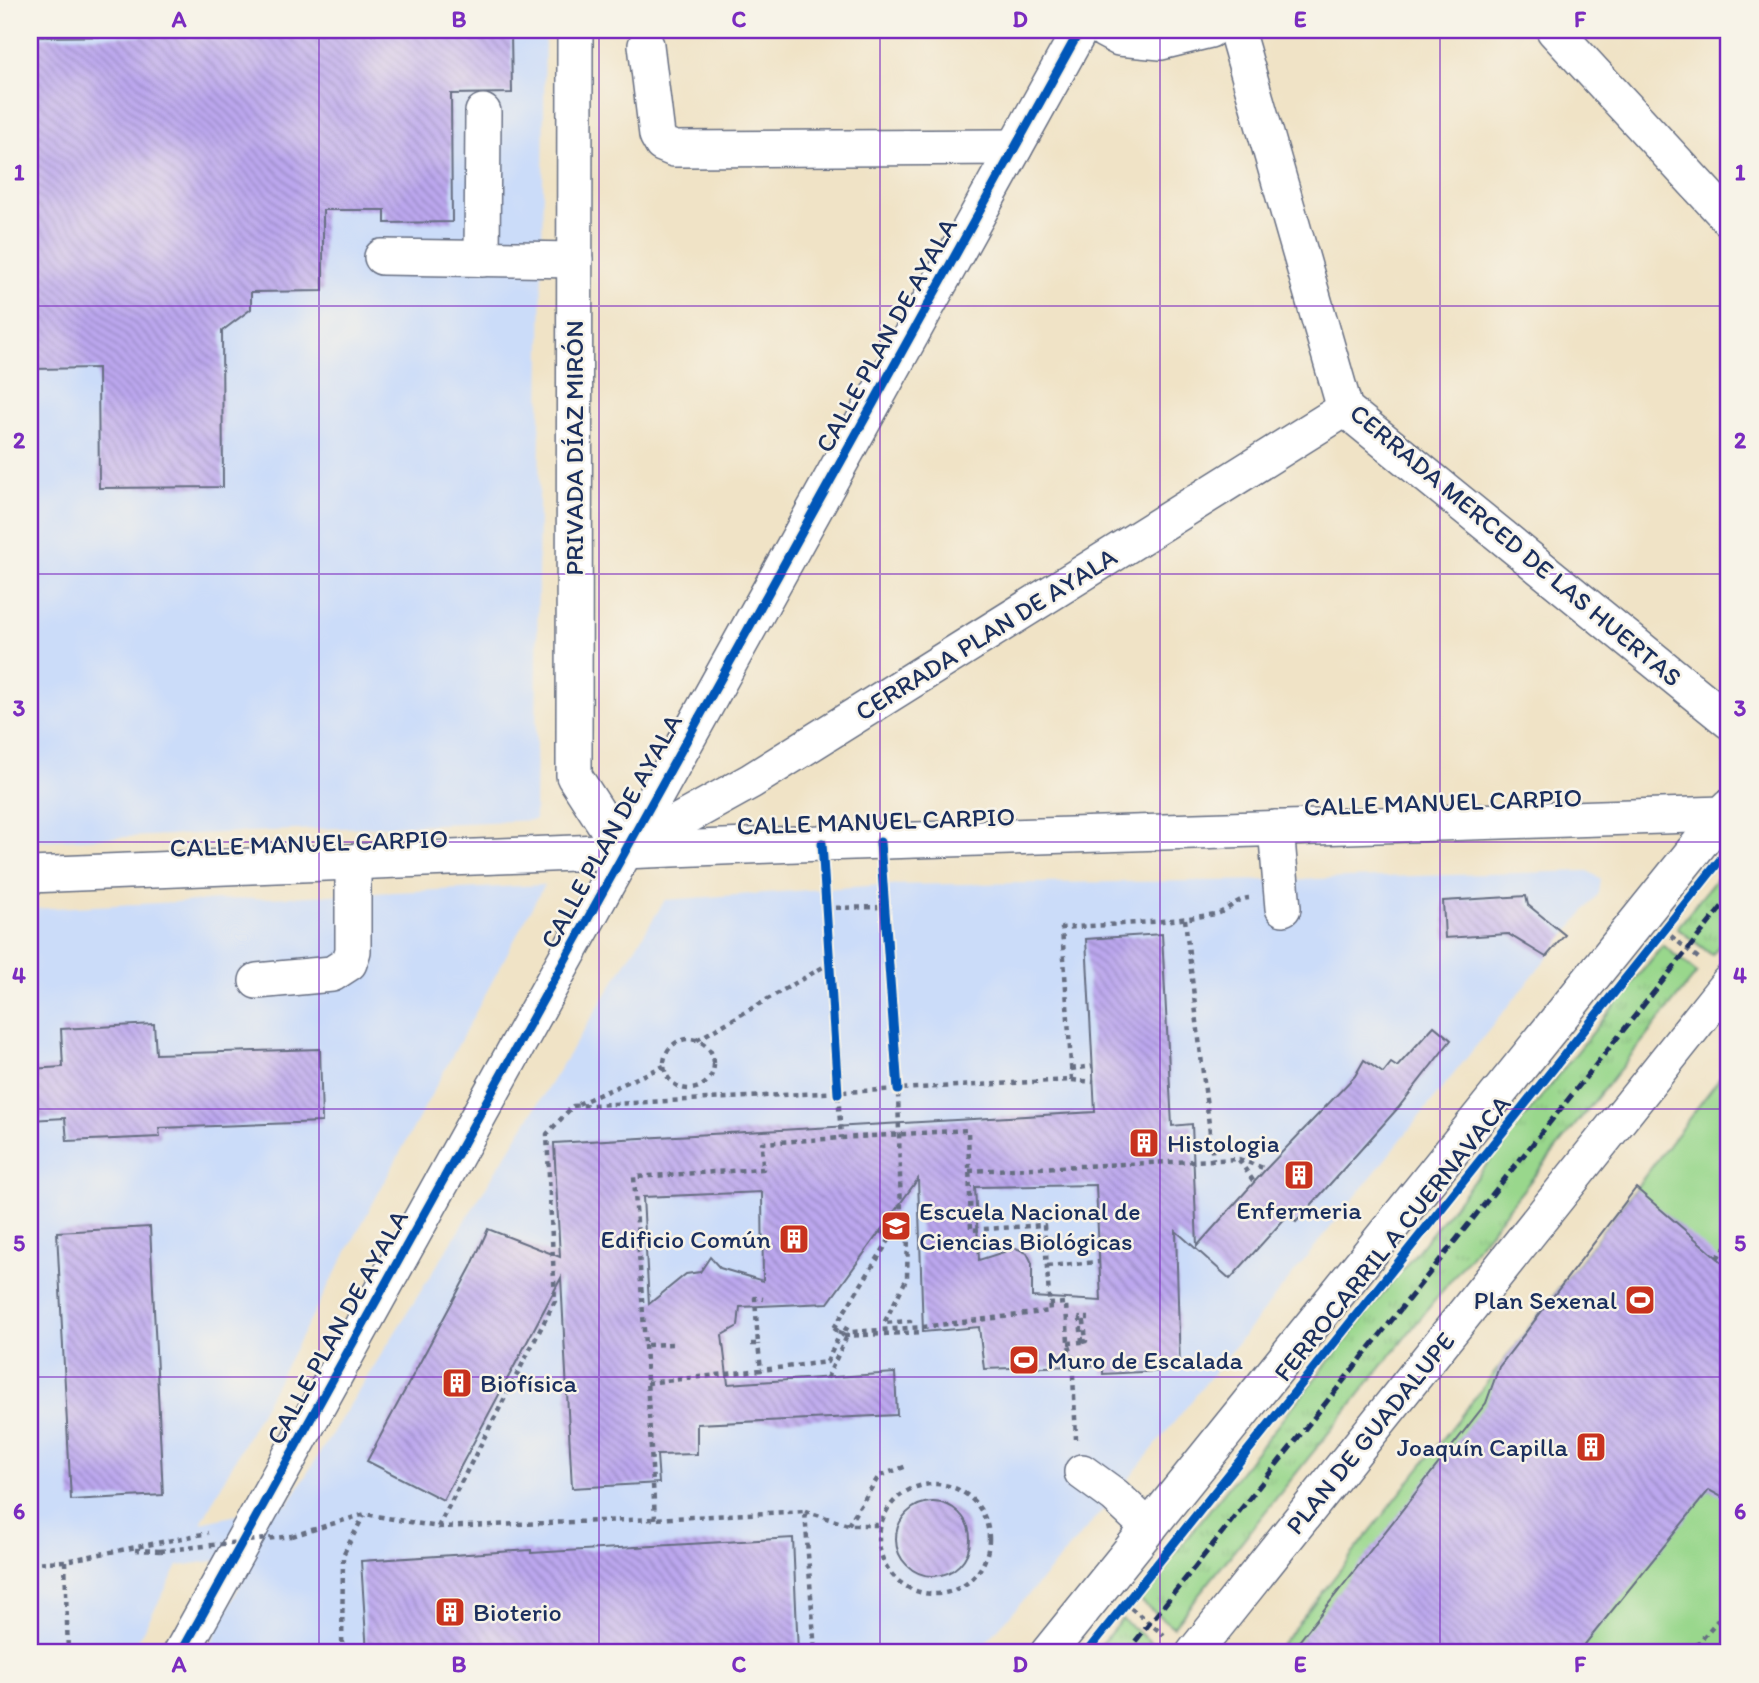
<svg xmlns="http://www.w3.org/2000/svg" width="1759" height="1683" viewBox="0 0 1759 1683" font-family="Itim,sans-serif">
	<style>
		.built { fill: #cbdcf9 }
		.grass { fill: url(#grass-tufts); stroke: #5a8375; stroke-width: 2 }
		.park { fill: #99d78c; stroke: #5a8375; stroke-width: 2 }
		.building { fill: url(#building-back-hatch); fill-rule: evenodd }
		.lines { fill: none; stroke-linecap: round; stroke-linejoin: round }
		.minor-casing { stroke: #666e82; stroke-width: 38 }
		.path { stroke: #666e82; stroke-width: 4.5; stroke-dasharray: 5 5; stroke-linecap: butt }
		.minor { stroke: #fff; stroke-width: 35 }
		.rail { stroke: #1b2f5e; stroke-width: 5; stroke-dasharray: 10 5; stroke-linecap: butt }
		.path-bridge { stroke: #666e82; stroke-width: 4.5; stroke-dasharray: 5 5; stroke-linecap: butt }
		.cycleway-casing { stroke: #f7f3e8; stroke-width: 13 }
		.cycleway { stroke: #0057b8; stroke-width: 9 }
		.grid { fill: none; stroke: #7b2cbf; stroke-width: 2; stroke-opacity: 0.55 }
		.labels { text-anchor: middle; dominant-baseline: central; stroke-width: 5; stroke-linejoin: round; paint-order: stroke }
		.street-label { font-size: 26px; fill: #1b2f5e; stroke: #f7f3e8 }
		.poi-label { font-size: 26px; fill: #1b2f5e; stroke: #f7f3e8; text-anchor: start }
		.neatline { fill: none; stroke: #7b2cbf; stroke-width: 2.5 }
		.grid-label { font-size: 23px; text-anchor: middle; font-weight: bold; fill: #7b2cbf }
	</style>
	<defs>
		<pattern id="grass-tufts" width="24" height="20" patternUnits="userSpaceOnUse" patternTransform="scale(1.75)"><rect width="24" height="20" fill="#99d78c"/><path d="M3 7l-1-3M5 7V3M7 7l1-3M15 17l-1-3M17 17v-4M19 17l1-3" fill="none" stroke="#83b97b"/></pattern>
		<pattern id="building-back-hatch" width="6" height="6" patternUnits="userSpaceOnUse" patternTransform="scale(1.75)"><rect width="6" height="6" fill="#bca7ee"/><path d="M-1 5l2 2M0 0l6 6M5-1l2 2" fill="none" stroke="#9888c4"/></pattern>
	</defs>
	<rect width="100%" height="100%" fill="#f7f3e8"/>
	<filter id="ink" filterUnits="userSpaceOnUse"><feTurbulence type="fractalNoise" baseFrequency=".0143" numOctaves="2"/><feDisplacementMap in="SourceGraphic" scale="14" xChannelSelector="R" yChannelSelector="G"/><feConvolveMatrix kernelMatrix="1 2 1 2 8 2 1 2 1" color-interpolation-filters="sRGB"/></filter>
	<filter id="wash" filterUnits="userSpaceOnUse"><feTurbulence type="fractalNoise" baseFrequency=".00686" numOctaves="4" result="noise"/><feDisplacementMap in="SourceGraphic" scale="28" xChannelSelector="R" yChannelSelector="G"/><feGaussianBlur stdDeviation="1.57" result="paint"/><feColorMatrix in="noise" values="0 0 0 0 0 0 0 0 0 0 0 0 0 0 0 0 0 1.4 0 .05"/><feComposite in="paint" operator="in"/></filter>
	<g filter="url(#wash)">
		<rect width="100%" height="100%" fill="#f0e3c6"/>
		<!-- built -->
		<g class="built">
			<path d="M30 30H545L535 820 30 841Z"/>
			<path d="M1588 871 1601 879 1599 893 1115 1496 977 1653H206L255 1555 178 1566 131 1653H30V909L544 885 201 1523 288 1504 665 900 882 885 1281 880Z"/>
		</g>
		<!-- grass -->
		<g class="grass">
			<path d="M1729 863V933L1712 955 1677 928Z"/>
			<path d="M1663 945 1697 973 1173 1627 1138 1599Z"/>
			<path d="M1122 1619 1157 1647 1153 1653H1094Z"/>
		</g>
		<!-- park -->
		<path class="park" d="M1729 1066V1653H1275L1499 1367Z"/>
		<g id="blocks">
			<!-- building -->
			<g class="building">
				<path d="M511 33 512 93 451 94 452 222 385 223V210H323V291L251 292V309L222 331 223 487 99 488 98 368 30 369V37Z"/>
				<path d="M1526 896 1528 905 1565 935 1546 957 1508 934 1445 938 1443 901Z"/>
				<path d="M1162 934 1172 1126 1192 1124 1197 1246 1266 1169 1355 1076 1364 1060 1383 1073 1391 1063 1397 1067 1434 1026 1451 1040 1398 1108 1296 1222 1288 1215 1230 1279 1176 1231 1180 1370 1103 1374V1365L984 1369 979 1327 923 1332 918 1179 828 1303 740 1307 738 1326 722 1335 728 1384 895 1373 897 1415 697 1424V1454L657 1455 659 1483 572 1488 561 1278 443 1500 367 1461 471 1267 488 1229 560 1257 554 1143 1095 1112 1086 939ZM1096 1185 1101 1301 1032 1297V1263L1027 1253 1016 1248 979 1260 975 1187ZM762 1192 763 1281 720 1268 710 1257 700 1272 686 1274 649 1304 643 1197Z"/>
				<path d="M154 1024 156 1054 320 1049 322 1122 159 1128 160 1137 67 1141 65 1118 30 1120V1069L63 1067 61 1029Z"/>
				<path d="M1636 1188 1729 1268V1501L1709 1490 1578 1653H1290L1486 1403 1499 1367Z"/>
				<path d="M150 1227 163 1495 71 1500 57 1232Z"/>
				<circle cx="933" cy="1539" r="37"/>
				<path d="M793 1538 798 1653H367L361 1561 531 1550V1553Z"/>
			</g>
		</g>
	</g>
	<g filter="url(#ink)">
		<use href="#blocks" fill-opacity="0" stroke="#666e82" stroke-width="2"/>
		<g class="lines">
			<!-- minor casing -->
			<g class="minor-casing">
				<g id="minor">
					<path d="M575 30 574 776 623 852 751 781 1345 409"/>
					<path d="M1104 30 1119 38 1161 42 1210 30"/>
					<path d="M1236 30 1345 409 1729 721"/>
					<path d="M1554 30 1729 219"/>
					<path d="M646 45 657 135 662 144 674 149 1015 147"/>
					<path d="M382 257 575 260"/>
					<path d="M482 259 483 112"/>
					<path d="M1276 828 1283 908"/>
					<path d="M30 875 822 843 1723 814"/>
					<path d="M257 981 332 974 349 963 353 951V862"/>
					<path d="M1082 1472 1115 1496 1149 1528"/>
					<path d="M181 1653 1080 30"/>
					<path d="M1048 1653 1729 807"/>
					<path d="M1194 1653 1729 982"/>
				</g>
			</g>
			<!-- path -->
			<g class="path">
				<path d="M882 874 898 1090 901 1217 908 1232"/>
				<path d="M824 876 841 1138"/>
				<path d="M826 908 884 907"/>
				<path d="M1185 919 1213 1159"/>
				<path d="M1671 936 1702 961"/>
				<circle cx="689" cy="1064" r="25"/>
				<path d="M697 1040 830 963"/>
				<path d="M1071 1069 1093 1066"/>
				<path d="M1072 1080 1094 1082"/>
				<path d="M578 1104 664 1066"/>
				<path d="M1239 1160 1254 1182"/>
				<path d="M969 1171 1239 1159 1266 1169"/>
				<path d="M880 1231 891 1237 908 1232 907 1278 884 1323 910 1321V1328"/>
				<path d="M1717 1258 1729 1243"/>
				<path d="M1047 1266 1099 1262"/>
				<path d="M1049 1304 1066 1303 1068 1343 1072 1354 1076 1439"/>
				<path d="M834 1328 891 1237"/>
				<path d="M844 1336 924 1332"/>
				<path d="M1082 1342 1080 1318H1089"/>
				<path d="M1082 1342 1086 1341 1084 1322 1089 1323"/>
				<path d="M1068 1343 1082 1342"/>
				<path d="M672 1344 645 1345 634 1177 763 1169 762 1143 968 1130 971 1230 1044 1225 1050 1311 923 1327 851 1332 843 1327 827 1362 761 1370"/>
				<path d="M751 1344H758L755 1298 763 1299"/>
				<path d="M645 1345 655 1519"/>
				<path d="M1065 1355 1072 1354"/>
				<path d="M827 1378 846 1338"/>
				<path d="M647 1383 761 1370 758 1344"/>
				<circle cx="934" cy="1539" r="55"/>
				<path d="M805 1511 848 1525H881"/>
				<path d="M848 1525 879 1476 907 1466"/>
				<path d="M438 1527 655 1519 805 1511 815 1653"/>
				<path d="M292 1536 365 1514 438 1527 555 1301 547 1134 573 1106 1072 1080 1062 928C1113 924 1165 923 1215 914 1228 912 1235 899 1249 898"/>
				<path d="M135 1550 160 1551"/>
				<path d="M65 1561 68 1653"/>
				<path d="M30 1563 65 1561 208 1533"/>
				<path d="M1131 1608 1164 1635"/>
				<path d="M342 1653 343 1555 364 1515"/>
				<path d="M1690 1653 1729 1607"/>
			</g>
			<!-- minor -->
			<use href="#minor" class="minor"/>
			<!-- rail -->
			<path class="rail" d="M1126 1653 1729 898"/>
			<!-- path-bridge -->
			<g class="path-bridge">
				<path d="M834 1328 844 1336"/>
				<path d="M160 1551 292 1536"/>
			</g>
			<!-- cycleway casing -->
			<g class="cycleway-casing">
				<g id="cycleway">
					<path d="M880 842 898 1090"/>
					<path d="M822 843 838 1094"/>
					<path d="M181 1653 1080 30"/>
					<path d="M1086 1653 1729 849"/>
				</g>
			</g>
			<!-- cycleway -->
			<use href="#cycleway" class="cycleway"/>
		</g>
	</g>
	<!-- grid -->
	<path class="grid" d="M319 30V1653M599 30V1653M880 30V1653M1160 30V1653M1440 30V1653M30 306H1729M30 574H1729M30 842H1729M30 1109H1729M30 1377H1729"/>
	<!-- icons -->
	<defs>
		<g id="building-square" transform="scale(1.575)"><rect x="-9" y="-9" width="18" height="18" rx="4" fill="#c8321e" stroke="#f7f3e8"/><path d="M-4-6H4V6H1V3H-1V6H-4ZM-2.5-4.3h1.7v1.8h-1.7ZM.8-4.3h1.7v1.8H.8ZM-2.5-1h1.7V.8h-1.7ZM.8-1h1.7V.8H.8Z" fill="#fff"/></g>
		<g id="university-square" transform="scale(1.575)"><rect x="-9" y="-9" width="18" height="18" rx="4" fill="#c8321e" stroke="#f7f3e8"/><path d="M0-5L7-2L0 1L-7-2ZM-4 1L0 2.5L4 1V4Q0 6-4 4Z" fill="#fff"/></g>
		<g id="stadium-square" transform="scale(1.575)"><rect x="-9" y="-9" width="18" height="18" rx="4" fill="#c8321e" stroke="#f7f3e8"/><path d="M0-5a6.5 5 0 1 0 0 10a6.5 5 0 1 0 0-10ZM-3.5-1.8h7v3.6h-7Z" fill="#fff"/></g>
	</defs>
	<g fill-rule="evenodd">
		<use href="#building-square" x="1144" y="1143"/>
		<use href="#building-square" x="1299" y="1175"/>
		<use href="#university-square" x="896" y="1226"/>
		<use href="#building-square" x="794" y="1239"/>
		<use href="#stadium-square" x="1640" y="1300"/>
		<use href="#stadium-square" x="1024" y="1360"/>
		<use href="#building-square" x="457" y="1383"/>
		<use href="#building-square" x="1591" y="1447"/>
		<use href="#building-square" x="450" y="1612"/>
	</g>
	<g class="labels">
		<!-- street labels -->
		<g class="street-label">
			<text transform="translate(886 335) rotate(-61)">CALLE PLAN DE AYALA</text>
			<text transform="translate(574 448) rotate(-90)">PRIVADA DÍAZ MIRÓN</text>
			<text transform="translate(1516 545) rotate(40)">CERRADA MERCED DE LAS HUERTAS</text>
			<text transform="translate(986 634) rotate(-32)">CERRADA PLAN DE AYALA</text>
			<text transform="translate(1443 802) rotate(-2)">CALLE MANUEL CARPIO</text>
			<text transform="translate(876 821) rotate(-2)">CALLE MANUEL CARPIO</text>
			<text transform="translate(611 831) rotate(-61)">CALLE PLAN DE AYALA</text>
			<text transform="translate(309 843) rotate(-2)">CALLE MANUEL CARPIO</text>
			<text transform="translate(1392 1238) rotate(-51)">FERROCARRIL A CUERNAVACA</text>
			<text transform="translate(337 1327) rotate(-61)">CALLE PLAN DE AYALA</text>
			<text transform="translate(1370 1433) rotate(-51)">PLAN DE GUADALUPE</text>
		</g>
		<!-- poi labels -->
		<g class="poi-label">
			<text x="1167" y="1143">Histologia</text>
			<text x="1299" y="1210" text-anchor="middle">Enfermeria</text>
			<text x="919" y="1211">Escuela Nacional de<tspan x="919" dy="30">Ciencias Biológicas</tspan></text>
			<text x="771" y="1239" text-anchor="end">Edificio Común</text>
			<text x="1617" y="1300" text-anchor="end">Plan Sexenal</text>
			<text x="1047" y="1360">Muro de Escalada</text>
			<text x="480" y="1383">Biofísica</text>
			<text x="1568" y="1447" text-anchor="end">Joaquín Capilla</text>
			<text x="473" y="1612">Bioterio</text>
		</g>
	</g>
	<!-- margin -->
	<rect width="1759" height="1683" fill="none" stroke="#f7f3e8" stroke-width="77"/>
	<rect x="38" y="38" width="1682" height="1606" class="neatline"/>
	<g class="grid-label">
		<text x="179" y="27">A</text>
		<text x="459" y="27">B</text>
		<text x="739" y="27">C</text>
		<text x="1020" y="27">D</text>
		<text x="1300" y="27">E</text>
		<text x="1580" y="27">F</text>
		<text x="19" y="180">1</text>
		<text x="1740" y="180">1</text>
		<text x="19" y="448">2</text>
		<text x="1740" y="448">2</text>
		<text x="19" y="716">3</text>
		<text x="1740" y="716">3</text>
		<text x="19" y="983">4</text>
		<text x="1740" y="983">4</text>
		<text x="19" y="1251">5</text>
		<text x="1740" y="1251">5</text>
		<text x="19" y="1519">6</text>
		<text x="1740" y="1519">6</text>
		<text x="179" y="1672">A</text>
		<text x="459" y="1672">B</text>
		<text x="739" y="1672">C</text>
		<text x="1020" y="1672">D</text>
		<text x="1300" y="1672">E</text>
		<text x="1580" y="1672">F</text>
	</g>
</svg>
